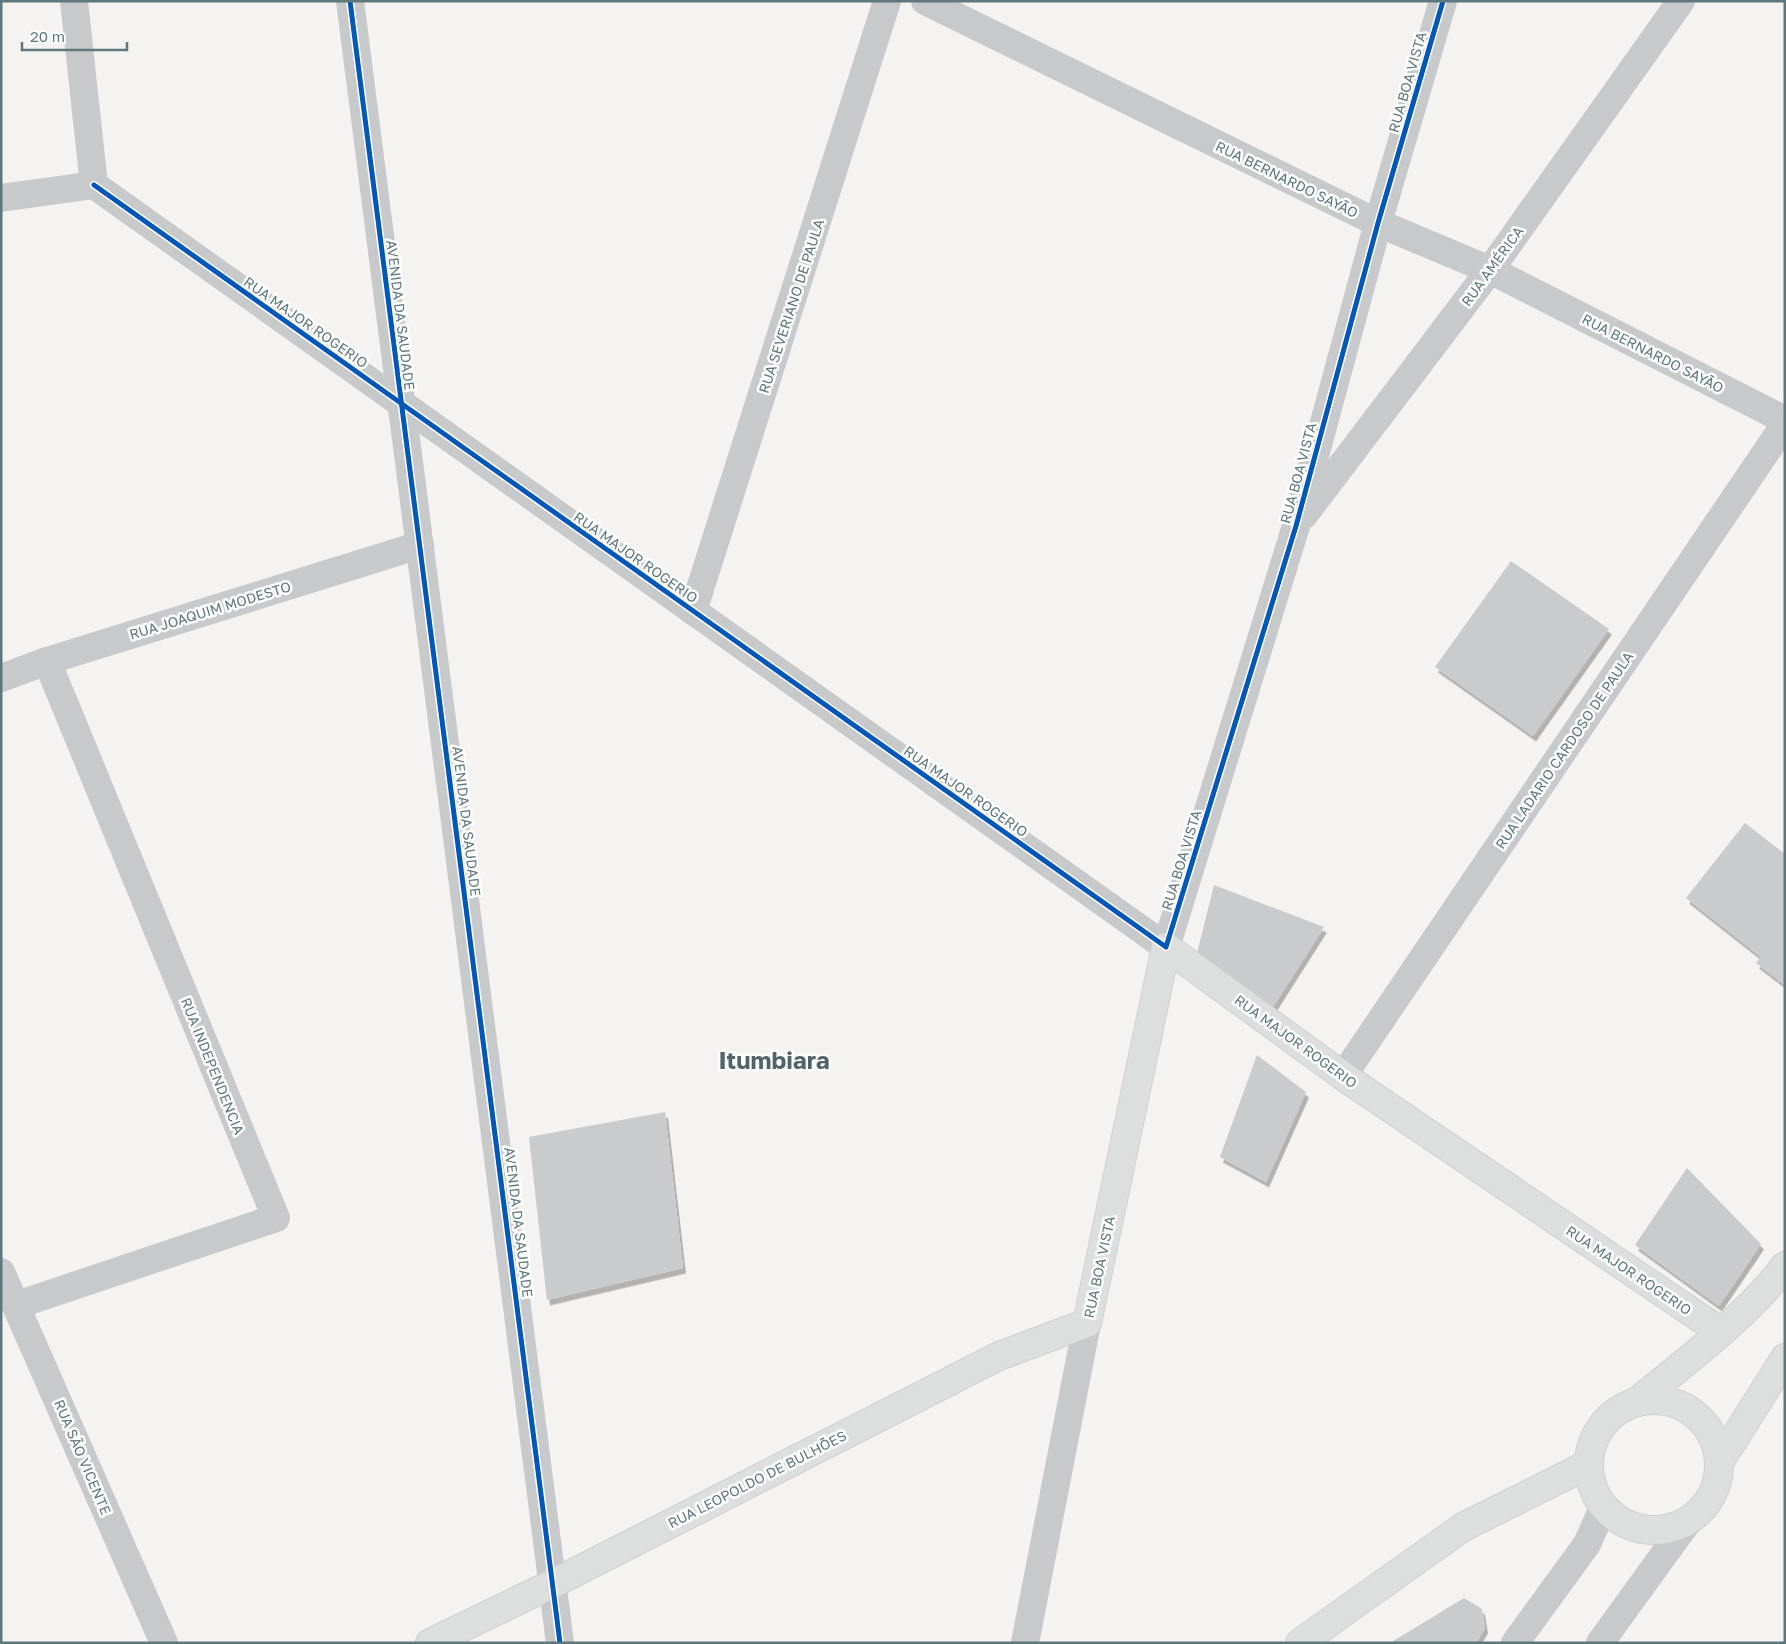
<svg xmlns="http://www.w3.org/2000/svg" width="1786" height="1644" viewBox="0 0 1786 1644" font-family="'Golos Text',sans-serif">
	<style>
		.building { fill: #cacbcc; filter: url(#shadow) }
		.lines { fill: none; stroke-linecap: round; stroke-linejoin: round }
		.secondary-casing { stroke: #cfd0d0; stroke-width: 30 }
		.minor { stroke: #c8c9ca; stroke-width: 28 }
		.tertiary { stroke: #c8c9ca; stroke-width: 28 }
		.secondary { stroke: #dddfde; stroke-width: 28 }
		.cycleway-casing { stroke: #fff; stroke-width: 8 }
		.cycleway { stroke: #0057b8; stroke-width: 5 }
		.labels { text-anchor: middle; dominant-baseline: central; stroke-width: 5; stroke-linejoin: round; paint-order: stroke }
		.street-label { font-size: 14px; fill: #5f787d; stroke: #fff }
		.town-label { font-size: 24px; font-weight: bold; fill: #526468; stroke: #fff }
	</style>
	<defs>
		<filter id="shadow"><feDropShadow dx="3" dy="5.5" stdDeviation="0" flood-color="#0004"/></filter>
	</defs>
	<rect width="100%" height="100%" fill="#f4f3f2"/>
	<!-- building -->
	<g class="building">
		<path d="M1511 561 1609 629 1533 736 1435 667Z"/>
		<path d="M1745 823 1785 854V985L1756 963 1761 957 1686 898Z"/>
		<path d="M1214 885 1324 927 1273 1007 1197 953Z"/>
		<path d="M1257 1055 1306 1092 1266 1182 1220 1157Z"/>
		<path d="M665 1112 683 1268 547 1300 529 1137Z"/>
		<path d="M1687 1168 1761 1244 1719 1306 1635 1245Z"/>
		<path d="M1464 1598 1482 1609 1485 1628 1476 1643H1390Z"/>
	</g>
	<g class="lines">
		<!-- secondary casing -->
		<g class="secondary-casing">
			<g id="secondary">
				<circle cx="1654" cy="1465" r="65"/>
				<path d="M1637 1402C1688 1359 1744 1319 1785 1266"/>
				<path d="M1720 1461 1785 1358"/>
				<path d="M430 1643 554 1583 999 1356 1087 1323 1166 947 1343 1076 1721 1332"/>
				<path d="M1300 1643 1463 1527 1589 1464"/>
			</g>
		</g>
		<!-- minor -->
		<g class="minor">
			<path d="M74 1 94 185"/>
			<path d="M350 1 560 1643"/>
			<path d="M925 1 1378 223 1490 270 1785 420"/>
			<path d="M94 185 1166 947 1296 526 1378 223 1443 1"/>
			<path d="M1 198 94 185"/>
			<path d="M1304 515 1490 270 1681 1"/>
			<path d="M693 611 887 1"/>
			<path d="M1 678 47 661 420 545"/>
			<path d="M1343 1076 1785 424"/>
			<path d="M1 1272 164 1643"/>
			<path d="M17 1305 276 1218 47 661"/>
			<path d="M1025 1643 1087 1323"/>
		</g>
		<!-- tertiary -->
		<g class="tertiary">
			<path d="M1515 1643 1587 1544 1604 1506"/>
			<path d="M1600 1643 1689 1520"/>
		</g>
		<!-- secondary -->
		<use href="#secondary" class="secondary"/>
		<!-- cycleway casing -->
		<g class="cycleway-casing">
			<g id="cycleway">
				<path d="M350 1 560 1643"/>
				<path d="M94 185 1166 947 1296 526 1378 223 1443 1"/>
			</g>
		</g>
		<!-- cycleway -->
		<use href="#cycleway" class="cycleway"/>
	</g>
	<g class="labels">
		<!-- street labels -->
		<g class="street-label">
			<text transform="translate(1407 82) rotate(-74)">RUA BOA VISTA</text>
			<text transform="translate(1287 179) rotate(26)">RUA BERNARDO SAYÃO</text>
			<text transform="translate(1492 266) rotate(-54)">RUA AMÉRICA</text>
			<text transform="translate(791 306) rotate(-72)">RUA SEVERIANO DE PAULA</text>
			<text transform="translate(401 315) rotate(83)">AVENIDA DA SAUDADE</text>
			<text transform="translate(306 322) rotate(35)">RUA MAJOR ROGERIO</text>
			<text transform="translate(1653 353) rotate(27)">RUA BERNARDO SAYÃO</text>
			<text transform="translate(1298 473) rotate(-75)">RUA BOA VISTA</text>
			<text transform="translate(636 557) rotate(35)">RUA MAJOR ROGERIO</text>
			<text transform="translate(210 610) rotate(-17)">RUA JOAQUIM MODESTO</text>
			<text transform="translate(1564 750) rotate(-56)">RUA LADARIO CARDOSO DE PAULA</text>
			<text transform="translate(966 791) rotate(35)">RUA MAJOR ROGERIO</text>
			<text transform="translate(467 821) rotate(83)">AVENIDA DA SAUDADE</text>
			<text transform="translate(1181 860) rotate(-73)">RUA BOA VISTA</text>
			<text transform="translate(1296 1041) rotate(36)">RUA MAJOR ROGERIO</text>
			<text transform="translate(213 1066) rotate(68)">RUA INDEPENDENCIA</text>
			<text transform="translate(519 1222) rotate(83)">AVENIDA DA SAUDADE</text>
			<text transform="translate(1099 1267) rotate(-78)">RUA BOA VISTA</text>
			<text transform="translate(1629 1270) rotate(34)">RUA MAJOR ROGERIO</text>
			<text transform="translate(83 1457) rotate(67)">RUA SÃO VICENTE</text>
			<text transform="translate(757 1479) rotate(-27)">RUA LEOPOLDO DE BULHÕES</text>
		</g>
		<!-- town labels -->
		<g class="town-label">
			<text x="774" y="1059">Itumbiara</text>
		</g>
	</g>
	<!-- border -->
	<rect width="1786" height="1644" fill="none" stroke="#5f787d" stroke-width="5"/>
	<!-- scale -->
	<path d="M22 42v8h105v-8" fill="none" stroke="#5f787d" stroke-width="2.5"/>
	<text x="30" y="42" font-size="15" fill="#5f787d" stroke="#ffffff" stroke-width="4" paint-order="stroke">20 m</text>
</svg>
